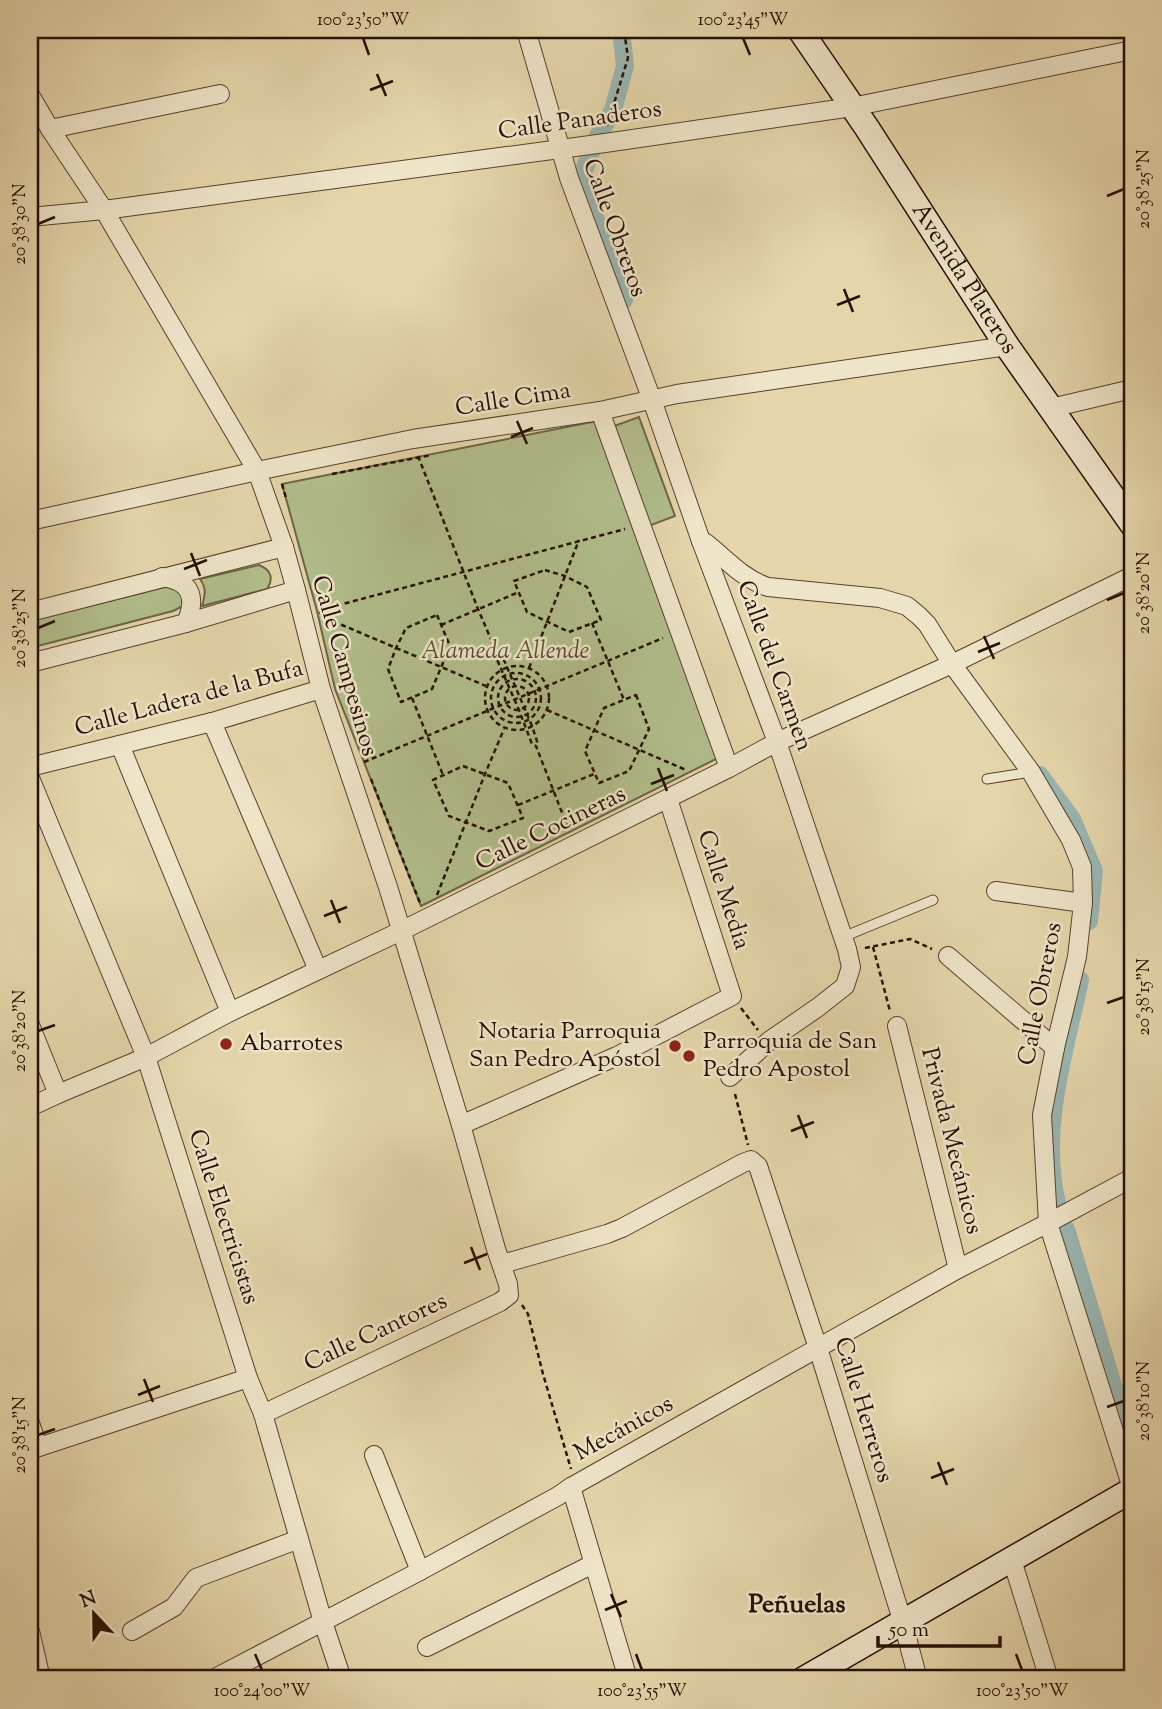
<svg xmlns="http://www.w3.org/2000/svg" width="1162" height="1709" viewBox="0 0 1162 1709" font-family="'Sorts Mill Goudy',serif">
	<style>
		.green { fill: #b1be8b; stroke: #6c6646; stroke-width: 2 }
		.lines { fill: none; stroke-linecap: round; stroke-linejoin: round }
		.canal { stroke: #99b6b2; stroke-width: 18 }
		.lane-casing { stroke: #56402c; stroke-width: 11 }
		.street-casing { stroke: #56402c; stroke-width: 20 }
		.secondary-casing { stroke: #260e02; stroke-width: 27 }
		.path { stroke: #260e02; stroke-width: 2.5; stroke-dasharray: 5 3.5; stroke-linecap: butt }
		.lane { stroke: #eee4c8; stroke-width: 9 }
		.street { stroke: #eee4c8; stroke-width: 18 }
		.secondary { stroke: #eee4c8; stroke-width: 24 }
		.ticks { fill: none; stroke: #260e02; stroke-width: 2.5 }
		.poi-dot { fill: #8f2418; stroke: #eee4c8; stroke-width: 2.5 }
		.labels { text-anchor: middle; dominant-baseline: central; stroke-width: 5; stroke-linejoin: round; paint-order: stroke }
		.street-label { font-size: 24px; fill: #260e02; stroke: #eee4c8 }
		.park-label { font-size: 24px; font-style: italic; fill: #574c32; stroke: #eee4c8 }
		.poi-label { font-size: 24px; fill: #260e02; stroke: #eee4c8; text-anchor: start }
		.neighbourhood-label { font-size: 26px; font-weight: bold; fill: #260e02; stroke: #eee4c8 }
		.neatline { fill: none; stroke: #260e02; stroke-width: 2.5 }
		.ticks-label { font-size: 18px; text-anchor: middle; fill: #260e02 }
	</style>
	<rect width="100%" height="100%" fill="#e5d5aa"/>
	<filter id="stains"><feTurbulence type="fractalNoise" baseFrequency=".00286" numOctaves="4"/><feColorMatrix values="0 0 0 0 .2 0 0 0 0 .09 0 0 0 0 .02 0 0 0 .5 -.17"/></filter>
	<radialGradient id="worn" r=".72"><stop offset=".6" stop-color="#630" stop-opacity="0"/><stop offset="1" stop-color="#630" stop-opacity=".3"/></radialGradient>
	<!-- green -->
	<g class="green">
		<path d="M639 417 675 516 643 528 724 755 421 906 335 689 317 611 282 484 602 420 606 429Z"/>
		<path d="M259 565C271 570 274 578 267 589L202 606C205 595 207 589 200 579Z"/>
		<path d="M165 587H177L186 596 183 606 173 611 30 648V621Z"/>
	</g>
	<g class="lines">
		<!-- canal -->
		<g class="canal">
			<path d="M621 30 625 66 613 110 595 142 581 178 624 300"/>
			<path d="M1040 775 1072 819 1094 871 1089 921"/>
			<path d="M1057 1203C1039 1128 1065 1053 1080 980"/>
			<path d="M1066 1229 1132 1448"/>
		</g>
		<!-- lane casing -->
		<g class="lane-casing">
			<g id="lane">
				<path d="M987 779 1031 772"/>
				<path d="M843 937 933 900"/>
			</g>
		</g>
		<!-- street casing -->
		<g class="street-casing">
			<g id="street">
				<path d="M526 30 569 178 652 400 701 541 777 742 847 949 851 967 845 986 817 1008 769 1041 730 1077"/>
				<path d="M30 95 50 129 104 210 257 471 284 547 296 590 321 689 388 887 461 1125 496 1249 508 1284 509 1295 500 1302 263 1414"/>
				<path d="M50 129 220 94"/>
				<path d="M30 217 104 210 605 143 852 107 1132 50"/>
				<path d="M1051 408 1132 389"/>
				<path d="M600 411 729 768"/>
				<path d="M30 521 257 471 413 439 600 411 677 394 1007 346"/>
				<path d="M701 541 706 543C726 559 743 579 768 587L880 598 907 606 919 616 927 624 952 664 1031 772 1071 840 1082 867 1083 903 1077 957 1055 1048 1042 1115 1048 1223 1132 1488"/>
				<path d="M162 577C167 578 174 579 179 582 196 590 192 609 186 623"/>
				<path d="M30 612 284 547"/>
				<path d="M30 663 186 623 296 590"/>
				<path d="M212 722 318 970"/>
				<path d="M120 745 230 1012"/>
				<path d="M30 767 212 722 321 689"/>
				<path d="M30 778 146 1057 248 1378 263 1414 323 1622 342 1679"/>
				<path d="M996 891 1083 903"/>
				<path d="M948 956 1055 1048"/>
				<path d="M30 1025 58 1094"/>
				<path d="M897 1026 958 1269"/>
				<path d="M30 1107 58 1094 146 1057 230 1012 401 931 729 768 777 742 952 664 1132 576"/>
				<path d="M461 1125 617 1056 732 996 668 799"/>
				<path d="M502 1264 607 1234 622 1228 743 1163 751 1160 758 1166 818 1348 903 1623 918 1679"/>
				<path d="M30 1423 38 1447"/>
				<path d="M30 1450 248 1378"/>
				<path d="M374 1455 420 1571"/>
				<path d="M571 1487 628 1679"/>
				<path d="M1012 1560 1049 1679"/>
				<path d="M30 1631 41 1679"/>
				<path d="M132 1631 174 1607 196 1578 299 1539"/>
				<path d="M427 1647 593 1564"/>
				<path d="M213 1679 420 1571 558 1496 571 1487 958 1269 1048 1223 1132 1178"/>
			</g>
		</g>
		<!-- secondary casing -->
		<g class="secondary-casing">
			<g id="secondary">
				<path id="s1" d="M800 30 867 128 1007 346 1132 524"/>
				<path d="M804 1679 1132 1490"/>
			</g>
		</g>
		<!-- path -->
		<g class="path">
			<path d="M607 126 628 58 624 30"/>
			<path d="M418 456 478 609 493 644 501 653 532 726 537 741 536 746"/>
			<path d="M332 474 432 455"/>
			<path d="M282 484 286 498"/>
			<path d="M545 570 565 576 587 587 601 620 569 632 527 612 514 581Z"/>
			<path d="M320 610 625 529"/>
			<path d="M319 612 342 625 486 686"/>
			<path d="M437 615 450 646 432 689 401 702 388 669 396 648 406 628Z"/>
			<path d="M592 623 624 700"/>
			<path d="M441 625 519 592"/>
			<path d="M493 644 495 655 519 710 532 744 536 746 568 828"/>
			<circle cx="517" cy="698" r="32"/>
			<path d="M529 668 579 540"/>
			<circle cx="516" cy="698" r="25"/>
			<circle cx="517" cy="698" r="19"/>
			<circle cx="517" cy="698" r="12"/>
			<path d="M636 695 649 729 629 771 599 783 585 751 604 708Z"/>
			<path d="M412 698 443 775"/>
			<path d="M547 710 686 770"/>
			<path d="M364 762 663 638"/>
			<path d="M463 766 508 783 523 818 489 831 449 816 433 780Z"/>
			<path d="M371 779 420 903"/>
			<path d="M518 805 594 774"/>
			<path d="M437 895 485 774 504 729"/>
			<path d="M873 947 890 1011"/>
			<path d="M865 948 910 939 932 949"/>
			<path d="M741 1008 758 1030"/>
			<path d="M735 1094 748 1145"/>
			<path d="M522 1305 528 1314 543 1374 571 1469"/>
		</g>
		<!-- lane -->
		<use href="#lane" class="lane"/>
		<!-- street -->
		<use href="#street" class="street"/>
		<!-- secondary -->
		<use href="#secondary" class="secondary"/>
	</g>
	<!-- ticks -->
	<path class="ticks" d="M363 38 369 55M743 38 750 55M377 74 386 96M370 90 393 81M1107 196 1124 189M38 224 55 217M844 289 853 312M837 305 860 296M517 421 527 444M511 437 533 428M191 553 200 576M184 569 207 560M1107 600 1124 593M38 628 55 621M984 636 994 659M978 652 1000 643M658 768 667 791M651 784 674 775M331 900 340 923M324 916 347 907M1107 1003 1124 997M38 1031 55 1025M798 1115 807 1138M791 1131 814 1122M471 1247 480 1270M464 1263 487 1254M144 1379 153 1402M138 1395 160 1386M1107 1407 1124 1401M38 1435 55 1429M938 1462 947 1485M931 1478 954 1469M611 1594 621 1617M605 1610 627 1601M255 1654 262 1670M636 1654 642 1670M1016 1654 1022 1670"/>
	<!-- markers -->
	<g class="poi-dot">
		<circle cx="226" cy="1044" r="7"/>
		<circle cx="675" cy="1046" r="7"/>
		<circle cx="689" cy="1056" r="7"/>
	</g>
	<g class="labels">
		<!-- street labels -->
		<g class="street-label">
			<text transform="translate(580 121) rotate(-8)">Calle Panaderos</text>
			<text transform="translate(614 228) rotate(70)">Calle Obreros</text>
			<text stroke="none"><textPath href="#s1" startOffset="298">Avenida Plateros</textPath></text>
			<text transform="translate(513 400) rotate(-9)">Calle Cima</text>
			<text transform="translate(344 666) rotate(74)">Calle Campesinos</text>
			<text transform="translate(774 666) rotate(70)">Calle del Carmen</text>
			<text transform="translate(189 699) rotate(-15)">Calle Ladera de la Bufa</text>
			<text transform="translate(551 829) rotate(-26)">Calle Cocineras</text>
			<text transform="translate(723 890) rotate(72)">Calle Media</text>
			<text transform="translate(1041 994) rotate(-79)">Calle Obreros</text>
			<text transform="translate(951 1141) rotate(76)">Privada Mecánicos</text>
			<text transform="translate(223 1217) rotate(72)">Calle Electricistas</text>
			<text transform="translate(376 1333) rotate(-25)">Calle Cantores</text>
			<text transform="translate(863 1410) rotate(73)">Calle Herreros</text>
			<text transform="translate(624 1429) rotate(-29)">Mecánicos</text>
		</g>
		<!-- park labels -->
		<g class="park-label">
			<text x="505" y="652">Alameda Allende</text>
		</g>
		<!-- poi labels -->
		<g class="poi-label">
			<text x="661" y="1032" text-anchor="end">Notaria Parroquia<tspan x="661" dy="28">San Pedro Apóstol</tspan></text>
			<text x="703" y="1042">Parroquia de San<tspan x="703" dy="28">Pedro Apostol</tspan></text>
			<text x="240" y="1044">Abarrotes</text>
		</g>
		<!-- neighbourhood labels -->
		<g class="neighbourhood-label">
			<text x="797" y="1605">Peñuelas</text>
		</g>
	</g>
	<!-- margin -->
	<rect width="1162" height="1709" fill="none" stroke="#e5d5aa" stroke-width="77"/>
	<!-- north arrow -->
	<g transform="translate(94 1614) rotate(338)" stroke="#eee4c8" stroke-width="5" paint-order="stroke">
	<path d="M0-5L12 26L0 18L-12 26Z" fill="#260e02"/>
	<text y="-10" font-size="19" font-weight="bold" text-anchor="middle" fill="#260e02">N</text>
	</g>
	<!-- scale -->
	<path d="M878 1636v10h122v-10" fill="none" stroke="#260e02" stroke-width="3.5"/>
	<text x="889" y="1636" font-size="21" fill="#260e02" stroke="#eee4c8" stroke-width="5" paint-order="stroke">50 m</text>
	<rect x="38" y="38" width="1086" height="1632" class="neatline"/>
	<g class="ticks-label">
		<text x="363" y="25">100°23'50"W</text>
		<text x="743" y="25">100°23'45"W</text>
		<text transform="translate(1143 189) rotate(-90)" y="6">20°38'25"N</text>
		<text transform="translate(19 224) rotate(-90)" y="6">20°38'30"N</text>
		<text transform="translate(1143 593) rotate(-90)" y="6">20°38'20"N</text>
		<text transform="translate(19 628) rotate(-90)" y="6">20°38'25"N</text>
		<text transform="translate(1143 997) rotate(-90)" y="6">20°38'15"N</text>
		<text transform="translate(19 1031) rotate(-90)" y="6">20°38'20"N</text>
		<text transform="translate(1143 1401) rotate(-90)" y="6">20°38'10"N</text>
		<text transform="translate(19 1435) rotate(-90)" y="6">20°38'15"N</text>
		<text x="262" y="1696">100°24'00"W</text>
		<text x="642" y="1696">100°23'55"W</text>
		<text x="1022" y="1696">100°23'50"W</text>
	</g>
	<rect width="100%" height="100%" filter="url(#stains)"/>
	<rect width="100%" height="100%" fill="url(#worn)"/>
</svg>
